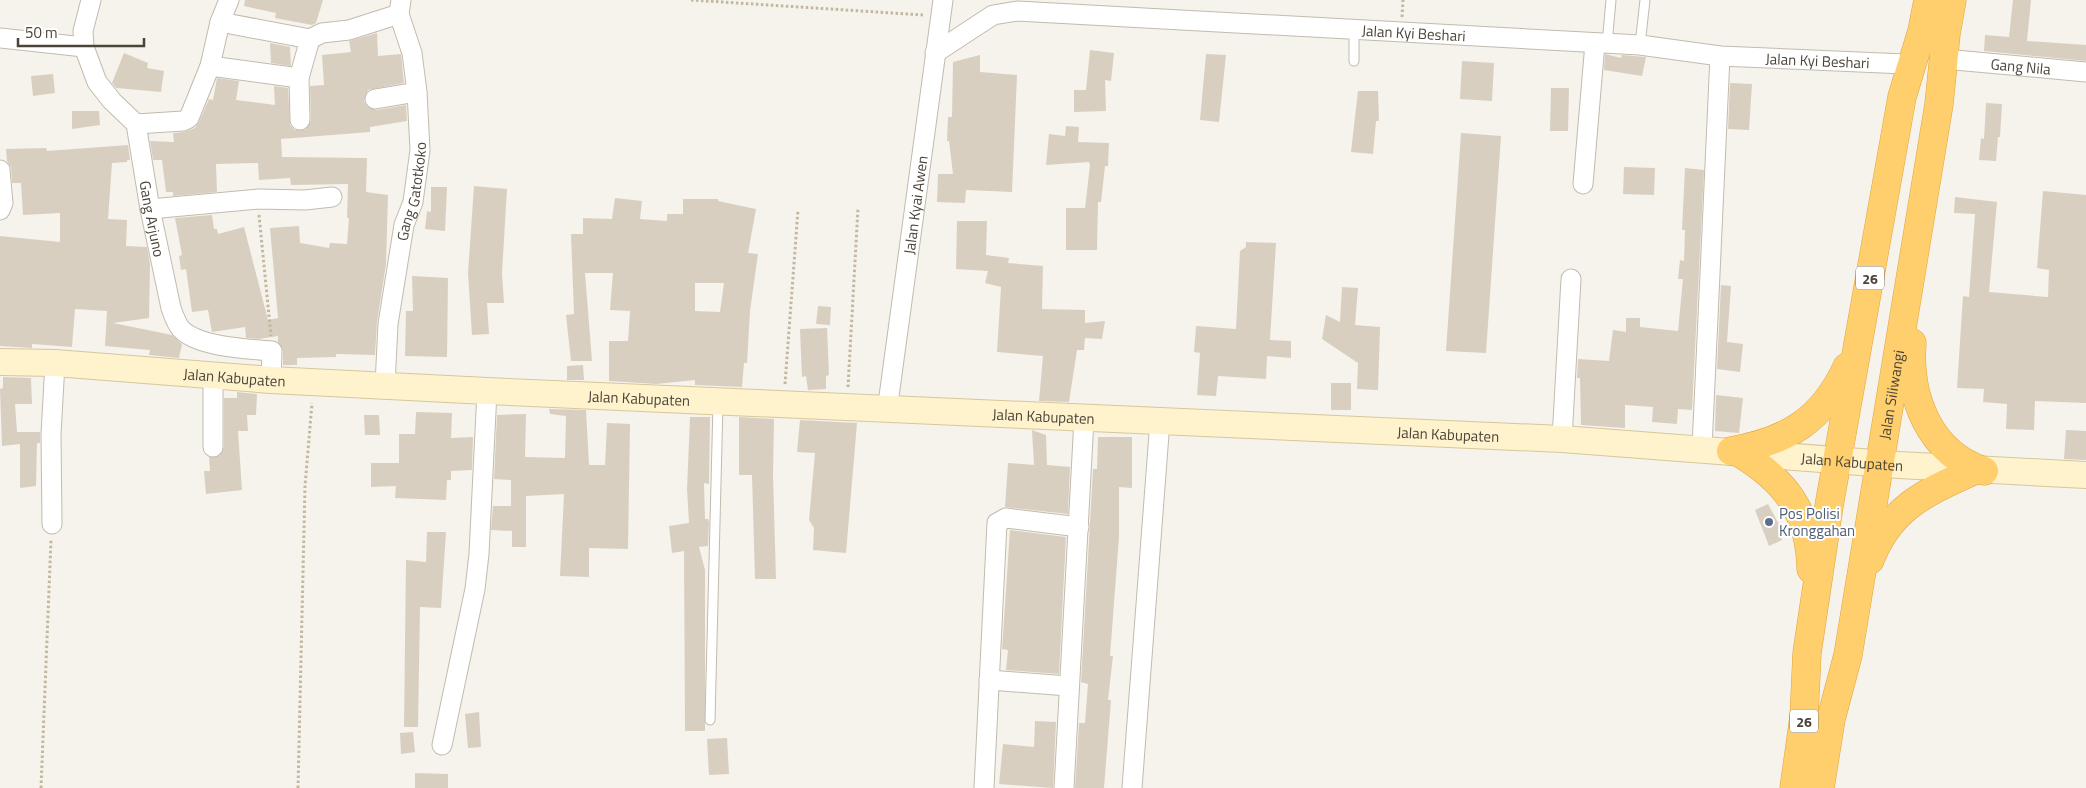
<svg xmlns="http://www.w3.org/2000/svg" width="2086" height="788" viewBox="0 0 2086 788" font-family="'Titillium Web',sans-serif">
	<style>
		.building { fill: #d8cfc1; fill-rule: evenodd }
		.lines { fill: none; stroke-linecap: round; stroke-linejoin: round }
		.lane-casing { stroke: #c2bbae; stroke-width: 11 }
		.street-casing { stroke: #c2bbae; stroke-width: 21 }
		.secondary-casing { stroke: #d6c79b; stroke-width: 28 }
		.highway-casing { stroke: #e0a43c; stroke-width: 29 }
		.path { stroke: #c4b79f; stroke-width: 3; stroke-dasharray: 2.5 2.5; stroke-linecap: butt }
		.lane { stroke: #fff; stroke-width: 9 }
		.street { stroke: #fff; stroke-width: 19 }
		.secondary { stroke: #fff3cd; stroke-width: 26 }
		.highway { stroke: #ffcf6e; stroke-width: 28 }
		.service-dot { fill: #5c6f8a; stroke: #fff; stroke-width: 2 }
		.labels { text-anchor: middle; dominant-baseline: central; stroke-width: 4; stroke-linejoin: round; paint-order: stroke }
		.shield { fill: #fff; stroke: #817c74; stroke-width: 1 }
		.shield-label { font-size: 14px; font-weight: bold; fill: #4b4439 }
		.street-label { font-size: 15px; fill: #4b4439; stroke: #fff }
		.service-label { font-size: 15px; fill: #4e5e75; stroke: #fff; text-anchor: start }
	</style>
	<rect width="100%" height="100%" fill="#f6f3ec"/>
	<!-- building -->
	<g class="building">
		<path d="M245 0H323L316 23 312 25 275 18 276 13 244 6Z"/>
		<path d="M2013 0H2031L2027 41 2086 45V61L1984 51 1985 35 2009 37Z"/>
		<path d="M377 33 378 56 401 54 404 83 368 90 364 101 367 106 376 110 406 105 407 121 370 127V132L281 139 282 157 367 158 366 192 388 195 386 264 377 322 375 355 336 354V357L297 358V365H283V351L278 342V336L259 339 246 338 245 327 212 332 208 310 192 312 186 269 181 270 179 256 182 255 175 218 212 215 214 229H217L218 234 244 227 268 320 278 318 270 228 299 226 300 243 329 248 330 243 347 244 349 218H347L348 184 291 185 290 178 259 180 258 163 216 164 217 192 173 196V192H166L162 160H153L150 141 174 142 173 133 184 132 195 128 199 122 209 99 213 100 217 78 239 81 236 100 275 105 274 86 288 88 290 125 295 130H305L311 120 310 86 324 85 322 55 351 52 349 41Z"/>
		<path d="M270 43 290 47 291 66 271 63Z"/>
		<path d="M1090 50 1114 53 1111 81 1105 80 1106 111 1074 112V90H1086Z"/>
		<path d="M124 53 148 63 147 68 164 71 161 92 116 88 112 83Z"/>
		<path d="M1206 54 1226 55 1219 122 1200 120Z"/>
		<path d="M1605 54 1621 58 1622 55 1646 57 1642 76 1604 70Z"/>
		<path d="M980 55V72L1017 75 1012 192 966 190 965 203 937 202 938 174H953L949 141H947L948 117H952L953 62Z"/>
		<path d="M1462 61 1494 63 1492 101 1460 99Z"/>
		<path d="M53 74 55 93 33 96 31 76Z"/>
		<path d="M1730 83 1752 84 1749 130 1728 129Z"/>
		<path d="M1551 88H1569L1568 131H1550Z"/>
		<path d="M1358 91H1378L1379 121H1376L1373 154 1351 152Z"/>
		<path d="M1986 103 2002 104 2000 137H1998L1996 161 1979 160 1981 138 1984 139Z"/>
		<path d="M72 111H99L100 125 72 129Z"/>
		<path d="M1066 126 1079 127 1078 142 1109 143 1108 166H1105L1101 202H1098L1097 250H1066V208H1085L1090 165 1089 162 1046 165 1049 134 1065 136Z"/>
		<path d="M1461 133 1501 136 1486 353 1446 351Z"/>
		<path d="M128 145 130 160H127V162L112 163 108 219 127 220 126 246 147 247 150 264 149 318 113 323 172 335 182 344 179 358 149 355 150 350 105 346 107 311 75 309 72 347 32 344V348L0 346V236L60 242V213L23 215 21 183H12L11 168 7 161 6 149 46 148 47 151Z"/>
		<path d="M1624 167 1655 168 1654 195 1623 194Z"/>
		<path d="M1685 168 1704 170 1692 410 1678 409 1677 424 1652 422 1653 407 1625 405V428L1581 425 1580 378H1577L1578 359 1609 361 1613 330 1626 332V318H1640V327L1678 331 1683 279H1678L1680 260 1684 261 1685 230H1682Z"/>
		<path d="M474 186 507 189 502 273 504 303H487L489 334 472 335 468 273Z"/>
		<path d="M431 187H447L445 231 425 229 427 211 431 212Z"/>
		<path d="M2043 191 2086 195V403L2035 401 2034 430 2006 429 2007 404 1983 402 1984 389 1957 388 1963 296 1969 297 1975 214 1954 213 1955 197 1997 202 1989 292 2048 297 2049 270 2037 268Z"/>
		<path d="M615 198 642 201 640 219 667 221V214H683V199H718V201L756 209 748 253 758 254 750 311 747 363H744L742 387 695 385V380L656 384 609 381V341H628L630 311 610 310 613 273H585L592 361H571L566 315 574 314 571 234H583V218L612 219ZM695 283H724L720 312 695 311Z"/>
		<path d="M957 221H987L986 255 1009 258 1008 263 1043 266 1042 309 1085 310V323L1105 321 1102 339 1085 338 1084 350H1077L1069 402 1039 401 1043 356 997 352 1001 287 985 283 988 271 956 269Z"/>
		<path d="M1246 242 1276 243 1270 340 1291 341V358L1267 356 1266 379 1218 376 1216 396 1197 395 1200 353 1194 352 1196 326 1236 329 1240 251 1246 247Z"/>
		<path d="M412 276 448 278 447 357 405 356 406 311H413Z"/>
		<path d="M1721 285 1731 286 1727 342 1743 344 1740 372 1717 369Z"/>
		<path d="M1342 287 1358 288 1355 325 1380 327 1378 390 1357 389 1358 363 1322 339 1326 315 1340 322Z"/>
		<path d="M818 306 831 307 830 325 816 324Z"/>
		<path d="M827 328 829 375 826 376V389L808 390 806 376 802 377 800 329Z"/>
		<path d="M583 365 584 380H567V366Z"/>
		<path d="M3 377 31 378 32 404H15L17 432H40V443H37L36 486 20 488V444L2 446 0 389 3 388Z"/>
		<rect x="1331" y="383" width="20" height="27"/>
		<path d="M237 392 257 394 256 415H247L248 431H238L242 490 206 494 204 471H210L209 457 219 456 224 447V398H237Z"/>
		<path d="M1716 395 1743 398 1739 433 1715 431Z"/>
		<path d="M549 409 586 410 589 465H605L607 423 630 424 628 549 589 548V577L560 576 564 494 526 496V547H512V531L491 530 493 506H511V480L494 479 497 415 526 414 525 457 565 458 566 416 550 414Z"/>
		<path d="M416 412 452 413 451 438 473 437 472 470 451 471V480H447L446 500 395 498 396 486 371 487V463H399V434H415Z"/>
		<path d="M364 415H379L380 435H365Z"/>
		<path d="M690 417H710L709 484 704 483 705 519H708L709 522 708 546 699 547 705 570V731H685L684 551 672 553 669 526 689 523 687 489Z"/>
		<path d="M739 417 774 419 773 475 776 579H755L752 475H739Z"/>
		<path d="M800 420 857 423 846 553 813 550 814 528 809 520 815 453 797 452Z"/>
		<path d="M1032 430 1046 435 1047 465 1070 467 1068 514 1005 507 1008 463 1034 465Z"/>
		<path d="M2066 430 2086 431V460L2064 459Z"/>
		<path d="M1098 437H1132V488L1119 487V537L1110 656H1113L1108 700H1111L1104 788H1075L1079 723H1085L1088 684 1081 682 1093 469H1097Z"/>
		<path d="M1768 504 1781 528 1778 530 1782 540 1769 546 1755 510Z"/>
		<path d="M1010 530 1066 537 1059 674 1006 670 1008 650 1002 649Z"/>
		<path d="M427 532H446L441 608 420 607 418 727H404L406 560 426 562Z"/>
		<path d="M479 712 481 747 468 748 465 714Z"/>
		<path d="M1035 721 1056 722 1053 788 999 784 1003 744 1034 747Z"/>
		<path d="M413 732 415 752 401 754 400 733Z"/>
		<path d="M727 738 729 774 709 775 707 739Z"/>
		<path d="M415 773 448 774V788H415Z"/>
	</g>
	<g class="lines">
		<!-- lane casing -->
		<g class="lane-casing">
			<g id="lane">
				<path d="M1607 44 1611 0"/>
				<path d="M1640 45 1645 0"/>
				<path d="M1354 61V30"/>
				<path d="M710 720 718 404"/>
			</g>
		</g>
		<!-- street casing -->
		<g class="street-casing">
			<g id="street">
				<path id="s1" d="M91 0 83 31 84 47 97 82 112 101 136 124 150 209 171 308C174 316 176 323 181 329 198 347 248 349 272 351L271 380"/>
				<path d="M220 22 310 39 322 33 349 30 399 14"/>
				<path d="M0 38 84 47"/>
				<path id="s2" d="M935 53 993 15 1017 11 1640 45 1720 56 1905 64"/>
				<path id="s3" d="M1955 60 2086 72"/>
				<path d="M210 66 299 78"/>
				<path d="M375 99 417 92"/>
				<path d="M300 120 299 78 310 39"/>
				<path d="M136 124 183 121 189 118 210 66 220 22 229 0"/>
				<path d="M0 170 3 203 0 210"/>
				<path d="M1583 184 1595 43"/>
				<path d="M150 209 258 199 305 200 332 197"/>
				<path d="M213 374V447"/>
				<path id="s4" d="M385 385 388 324 404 225 413 202 420 150 417 92 412 53 399 14 401 0"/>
				<path id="s5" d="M887 411 943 0"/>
				<path d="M1562 439 1571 279"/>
				<path d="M1702 448 1720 56"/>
				<path d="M52 524 51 434 55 363"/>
				<path d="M989 680 1068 686"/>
				<path d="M442 745 475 589 479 554 487 391"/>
				<path d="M984 788 997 523 1006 518 1079 527"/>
				<path d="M1064 788 1084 419"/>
				<path d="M1132 788 1160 421"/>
			</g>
		</g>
		<!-- secondary casing -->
		<g class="secondary-casing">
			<g id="secondary">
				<path id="s6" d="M0 362 55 363 271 380 487 391 1562 439 1899 465 2086 475"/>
			</g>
		</g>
		<!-- highway casing -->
		<g class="highway-casing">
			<g id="highway">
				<path d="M1912 343C1908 397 1929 453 1984 471"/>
				<path d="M1731 451C1787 441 1822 421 1847 367"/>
				<path d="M1738 452C1785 480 1810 512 1811 569"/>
				<path d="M1870 560C1890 507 1927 492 1975 470"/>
				<path d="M1794 788 1804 717 1807 653 1829 506 1902 97 1922 31 1928 0"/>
				<path id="s7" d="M1820 788 1831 719 1848 655 1939 104 1946 34 1952 0"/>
			</g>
		</g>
		<!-- path -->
		<g class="path">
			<path d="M691 0 923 15"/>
			<path d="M1402 17 1403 0"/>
			<path d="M259 215 271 336"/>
			<path d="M785 384 798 210"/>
			<path d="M848 387 858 208"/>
			<path d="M41 788 51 540"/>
			<path d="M298 788 305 486 312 403"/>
		</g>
		<!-- lane -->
		<use href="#lane" class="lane"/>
		<!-- street -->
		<use href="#street" class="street"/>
		<!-- secondary -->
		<use href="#secondary" class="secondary"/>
		<!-- highway -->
		<use href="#highway" class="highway"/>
	</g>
	<!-- markers -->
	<circle class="service-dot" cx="1769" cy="522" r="5"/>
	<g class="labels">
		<!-- shield labels -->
		<g class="shield">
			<rect x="1856" y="266.5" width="28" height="23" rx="4"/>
			<rect x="1790" y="709.5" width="28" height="23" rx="4"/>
		</g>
		<g class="shield-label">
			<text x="1870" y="278">26</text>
			<text x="1804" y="721">26</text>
		</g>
		<!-- street labels -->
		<g class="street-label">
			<text stroke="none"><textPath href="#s2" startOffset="491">Jalan Kyi Beshari</textPath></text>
			<text stroke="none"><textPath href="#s2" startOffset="896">Jalan Kyi Beshari</textPath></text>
			<text stroke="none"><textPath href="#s3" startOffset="66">Gang Nila</textPath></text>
			<text stroke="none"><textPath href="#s4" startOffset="196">Gang Gatotkoko</textPath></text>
			<text stroke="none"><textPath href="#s5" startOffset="208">Jalan Kyai Awen</textPath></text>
			<text stroke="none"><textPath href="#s1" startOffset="239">Gang Arjuno</textPath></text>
			<text stroke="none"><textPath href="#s6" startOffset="235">Jalan Kabupaten</textPath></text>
			<text stroke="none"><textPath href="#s7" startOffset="400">Jalan Siliwangi</textPath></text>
			<text stroke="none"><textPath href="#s6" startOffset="640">Jalan Kabupaten</textPath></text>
			<text stroke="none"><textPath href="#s6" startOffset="1045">Jalan Kabupaten</textPath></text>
			<text stroke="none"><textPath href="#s6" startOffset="1450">Jalan Kabupaten</textPath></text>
			<text stroke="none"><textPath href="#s6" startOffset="1855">Jalan Kabupaten</textPath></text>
		</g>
		<!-- service labels -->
		<g class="service-label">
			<text x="1779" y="513">Pos Polisi<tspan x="1779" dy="17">Kronggahan</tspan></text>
		</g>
	</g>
	<!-- scale -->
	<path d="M18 38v8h126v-8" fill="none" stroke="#4b4439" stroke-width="2.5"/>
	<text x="25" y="38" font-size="15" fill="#4b4439" stroke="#ffffff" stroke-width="4" paint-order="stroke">50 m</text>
</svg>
